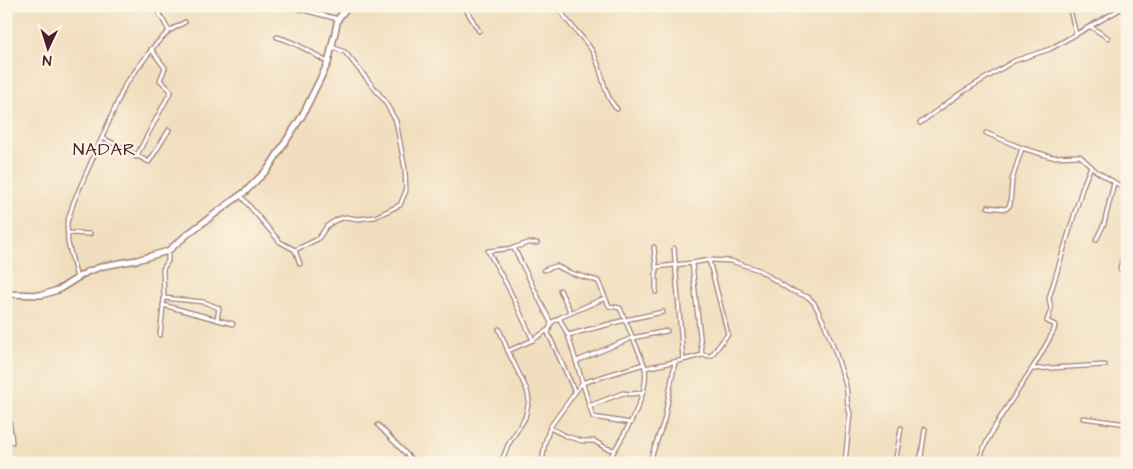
<svg xmlns="http://www.w3.org/2000/svg" width="1133" height="469" viewBox="0 0 1133 469" font-family="'Architects Daughter',sans-serif">
	<style>
		.lines { fill: none; stroke-linecap: round; stroke-linejoin: round }
		.minor-casing { stroke: #9e7e74; stroke-width: 5.5 }
		.secondary-casing { stroke: #9e7e74; stroke-width: 8 }
		.minor { stroke: #fff; stroke-width: 3 }
		.secondary { stroke: #fff; stroke-width: 5 }
		.labels { text-anchor: middle; dominant-baseline: central; stroke-width: 4.5; stroke-linejoin: round; paint-order: stroke }
		.quarter-label { font-size: 18px; letter-spacing: 1px; fill: #4a1f2b; stroke: #fcf5e5 }
	</style>
	<rect width="100%" height="100%" fill="#fcf5e5"/>
	<filter id="ink" filterUnits="userSpaceOnUse"><feTurbulence type="fractalNoise" baseFrequency=".02" numOctaves="2"/><feDisplacementMap in="SourceGraphic" scale="10" xChannelSelector="R" yChannelSelector="G"/><feConvolveMatrix kernelMatrix="1 2 1 2 8 2 1 2 1" color-interpolation-filters="sRGB"/></filter>
	<filter id="wash" filterUnits="userSpaceOnUse"><feTurbulence type="fractalNoise" baseFrequency=".0096" numOctaves="4" result="noise"/><feDisplacementMap in="SourceGraphic" scale="20" xChannelSelector="R" yChannelSelector="G"/><feGaussianBlur stdDeviation="1.12" result="paint"/><feColorMatrix in="noise" values="0 0 0 0 0 0 0 0 0 0 0 0 0 0 0 0 0 1.4 0 .05"/><feComposite in="paint" operator="in"/></filter>
	<g filter="url(#wash)">
		<rect width="100%" height="100%" fill="#f1debe"/>
	</g>
	<g filter="url(#ink)">
		<g class="lines">
			<!-- minor casing -->
			<g class="minor-casing">
				<g id="minor">
					<path d="M155 6 169 31"/>
					<path d="M288 6 338 19"/>
					<path d="M464 6 479 31"/>
					<path d="M558 6C566 23 581 34 591 49 604 68 601 93 617 109"/>
					<path d="M1069 6 1076 34"/>
					<path d="M1091 27 1108 38"/>
					<path d="M277 37C295 42 312 52 328 63"/>
					<path d="M920 123 961 93 1014 61 1050 49 1126 6"/>
					<path d="M986 133 1022 148 1052 157 1080 156 1096 171 1127 190"/>
					<path d="M103 138 149 162 169 130"/>
					<path d="M136 157 171 91 160 80 165 68 151 49"/>
					<path d="M240 195 280 242 295 250 300 264"/>
					<path d="M988 207 1006 209 1010 205 1012 180 1022 148"/>
					<path d="M68 233 90 234"/>
					<path d="M1096 240 1104 224 1114 183"/>
					<path d="M654 247 656 267"/>
					<path d="M514 248 551 323 559 318 568 335 593 417 631 423"/>
					<path d="M295 250 318 239 327 226 336 220 346 217 358 219 375 217 400 205 406 191 405 169 396 121 384 100 345 52 332 47"/>
					<path d="M692 263 709 260 731 261 759 270 790 290 808 297 814 303C828 328 838 358 846 386 848 395 846 405 850 413L845 463"/>
					<path d="M1120 269 1127 241"/>
					<path d="M544 270 556 266 571 273 598 281 609 306 620 308 644 364C653 392 621 439 607 463"/>
					<path d="M77 278 68 243 67 223 74 201 125 85 155 45 169 31 185 22"/>
					<path d="M560 290 571 313"/>
					<path d="M656 292V267L692 263 702 355 683 360"/>
					<path d="M164 298 204 302 219 308 217 320"/>
					<path d="M163 305 233 324"/>
					<path d="M559 318 605 298"/>
					<path d="M551 323 548 333 575 392"/>
					<path d="M499 329 508 351"/>
					<path d="M160 335 164 298 163 269 168 261V252"/>
					<path d="M568 335 625 320 663 312"/>
					<path d="M533 340 549 329"/>
					<path d="M702 355 711 356 728 334 709 260"/>
					<path d="M577 361 632 338 667 331"/>
					<path d="M645 368 683 360 674 248"/>
					<path d="M1033 369 1105 365"/>
					<path d="M6 395 12 442"/>
					<path d="M589 406 623 393 630 394 642 393"/>
					<path d="M1083 418 1127 424"/>
					<path d="M378 425 415 463"/>
					<path d="M550 428 566 436 582 441H594L606 448 614 450"/>
					<path d="M501 463 508 445 525 418 529 400 527 390 508 351 533 340 508 287 488 251 513 248 528 243H537"/>
					<path d="M542 463 545 443 550 427 582 383 644 364"/>
					<path d="M649 463 664 421 675 362"/>
					<path d="M895 463 901 428"/>
					<path d="M920 463 925 429"/>
					<path d="M978 463C991 426 1011 403 1031 370 1040 357 1047 343 1054 330L1055 325 1047 321 1051 309 1049 298 1083 186 1091 166"/>
				</g>
			</g>
			<!-- secondary casing -->
			<g class="secondary-casing">
				<path id="secondary" d="M6 294 42 295 58 290 87 272 103 266 137 260 168 251 189 233 246 191 268 169 302 116 328 63 338 19 348 6"/>
			</g>
			<!-- minor -->
			<use href="#minor" class="minor"/>
			<!-- secondary -->
			<use href="#secondary" class="secondary"/>
		</g>
	</g>
	<g class="labels">
		<!-- quarter labels -->
		<g class="quarter-label">
			<text x="105" y="149">NADAR</text>
		</g>
	</g>
	<!-- margin -->
	<rect width="1133" height="469" fill="none" stroke="#fcf5e5" stroke-width="25"/>
	<!-- north arrow -->
	<g transform="translate(48 48) rotate(184)" stroke="#fcf5e5" stroke-width="4" paint-order="stroke">
	<path d="M0-4L9 19L0 12L-9 19Z" fill="#4a1f2b"/>
	<text y="-8" font-size="14" font-weight="bold" text-anchor="middle" fill="#4a1f2b">N</text>
	</g>
</svg>
